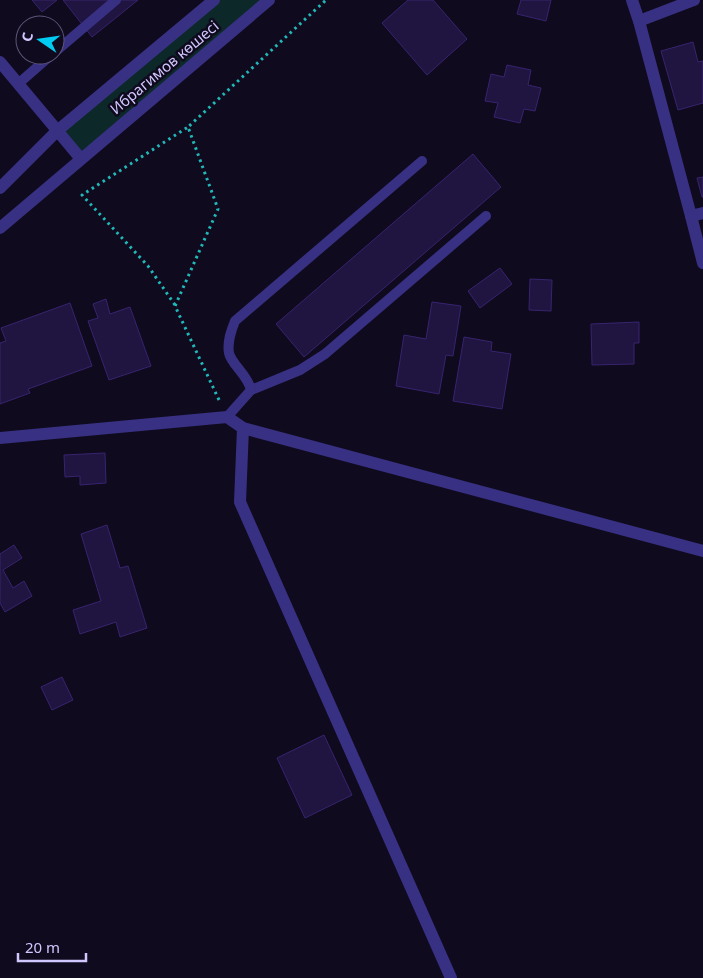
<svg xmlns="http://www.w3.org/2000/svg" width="703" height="978" viewBox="0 0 703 978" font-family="'Noto Sans',sans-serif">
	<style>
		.green { fill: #0c2829 }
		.building { fill: #201441; stroke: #37246f }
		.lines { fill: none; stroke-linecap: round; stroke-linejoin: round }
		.path { stroke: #21b8b9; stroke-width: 3; stroke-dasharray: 2.5 4; stroke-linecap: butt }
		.service { stroke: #383082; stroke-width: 10 }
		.minor { stroke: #383082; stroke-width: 12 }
		.tertiary { stroke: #383082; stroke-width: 12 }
		.labels { text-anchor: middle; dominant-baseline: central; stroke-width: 5; stroke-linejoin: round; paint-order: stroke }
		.street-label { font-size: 15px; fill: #d1c7ff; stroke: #0f0a1e }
	</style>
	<rect width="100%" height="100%" fill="#0f0a1e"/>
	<!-- green -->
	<path class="green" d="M219 0H263L80 154 62 132Z"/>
	<!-- building -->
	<g class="building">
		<path d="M32 0H57L42 12Z"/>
		<path d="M63 0H138L92 37Z"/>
		<path d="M408 0H433L467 39 427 75 382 23Z"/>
		<path d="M521 0H551L546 21 517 14Z"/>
		<path d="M693 42 698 62 703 61V103L678 110 661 51Z"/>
		<path d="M507 65 531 70 528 85 541 88 535 111 524 109 520 123 494 117 498 103 485 101 491 74 504 77Z"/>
		<path d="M473 154 501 187 304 357 276 324Z"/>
		<path d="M703 177V197H702L697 178Z"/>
		<path d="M500 268 512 284 480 308 468 291Z"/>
		<path d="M530 279 552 280 551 311 529 310Z"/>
		<path d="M106 299 110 314 130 307 151 366 109 380 88 321 98 318 93 304Z"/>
		<path d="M432 302 461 306 453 356 446 355 439 394 396 386 404 335 426 339Z"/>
		<path d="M70 303 92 366 28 389 30 393 0 404V343L6 341 1 328Z"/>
		<path d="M639 322V343H634V364L592 365 591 324Z"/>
		<path d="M464 337 492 342 491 351 511 354 502 409 453 401Z"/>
		<path d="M105 453 106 483 80 485V476L65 477 64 455Z"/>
		<path d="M107 525 120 568 128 566 147 628 120 637 116 622 80 634 73 610 101 601 81 534Z"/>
		<path d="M14 545 22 558 3 570 13 588 24 581 32 596 5 612 0 603V554Z"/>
		<path d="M62 677 73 700 52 710 41 687Z"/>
		<path d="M324 735 352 795 305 818 277 758Z"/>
	</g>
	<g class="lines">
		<!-- path -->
		<g class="path">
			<path d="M175 305 148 266 82 195 188 127"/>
			<path d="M219 400 175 306 218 209 188 127 326 0"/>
		</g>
		<!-- service -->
		<g class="service">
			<path d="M55 52 116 0"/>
			<path d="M18 84 51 55"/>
			<path d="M251 390 300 370 325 354 486 216"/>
			<path d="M227 417 251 390C248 375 231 364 229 353 227 342 231 331 235 321L422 161"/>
		</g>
		<!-- minor -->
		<g class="minor">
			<path d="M632 0 639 21"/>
			<path d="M694 0 639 21 691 216 703 213"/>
			<path d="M0 62 81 159"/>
			<path d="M691 216 703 263"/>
			<path d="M243 428 240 502 451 978"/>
		</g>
		<!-- tertiary -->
		<g class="tertiary">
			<path d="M0 188 57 131 214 0"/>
			<path d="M0 228 269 0"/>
			<path d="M0 438 227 417 243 428 703 551"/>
		</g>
	</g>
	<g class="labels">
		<!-- street labels -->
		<g class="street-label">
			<text transform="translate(164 67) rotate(-40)">Ибрагимов көшесі</text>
		</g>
	</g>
	<!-- north arrow -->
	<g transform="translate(40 40) rotate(283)"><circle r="24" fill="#0f0a1e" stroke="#5d5678"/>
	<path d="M0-4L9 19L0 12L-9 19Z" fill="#00cbf2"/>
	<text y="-8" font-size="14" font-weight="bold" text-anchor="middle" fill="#d1c7ff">С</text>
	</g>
	<!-- scale -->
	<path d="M18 953v8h68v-8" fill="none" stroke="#d1c7ff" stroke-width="2.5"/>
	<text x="25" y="953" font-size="15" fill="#d1c7ff" stroke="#0f0a1e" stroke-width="4" paint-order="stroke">20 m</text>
</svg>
